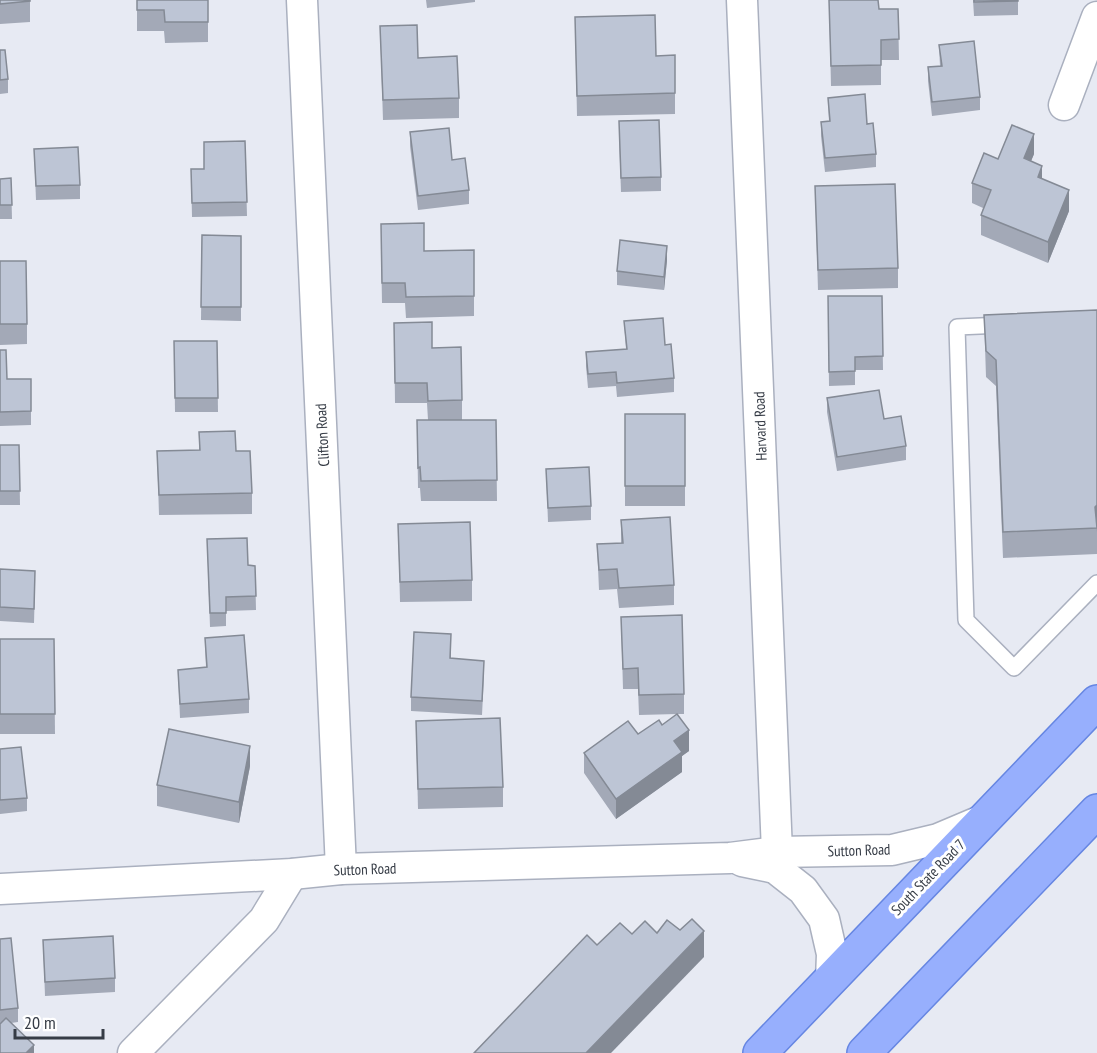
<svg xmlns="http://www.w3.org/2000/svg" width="1097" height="1053" viewBox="0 0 1097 1053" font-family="'PT Sans Narrow',sans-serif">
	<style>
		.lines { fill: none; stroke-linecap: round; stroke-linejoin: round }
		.service-casing { stroke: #aab0bf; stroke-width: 18 }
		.minor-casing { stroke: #aab0bf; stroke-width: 33 }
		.primary-casing { stroke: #6686e2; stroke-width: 36 }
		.service { stroke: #fff; stroke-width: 15 }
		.minor { stroke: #fff; stroke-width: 30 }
		.primary { stroke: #97affd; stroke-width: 33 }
		.wall { fill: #a3a9b7 }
		.shaded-wall { fill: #848a95 }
		.building { fill: #bdc5d5; stroke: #848a95; stroke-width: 1.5 }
		.labels { text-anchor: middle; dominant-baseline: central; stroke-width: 6; stroke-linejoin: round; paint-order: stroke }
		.street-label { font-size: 15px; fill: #363c46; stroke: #fff }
	</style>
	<rect width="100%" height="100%" fill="#e7eaf3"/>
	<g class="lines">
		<!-- service casing -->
		<g class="service-casing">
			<path id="service" d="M1003 325 957 327 966 620 1014 668 1097 583"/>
		</g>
		<!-- minor casing -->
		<g class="minor-casing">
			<g id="minor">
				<path d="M302 0 341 869"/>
				<path d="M742 0 777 852"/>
				<path d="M1064 105 1097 17"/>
				<path d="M742 861 775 868 803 890 824 919 832 954 831 979"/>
				<path d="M0 889 292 874 341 869 730 858 777 852 892 850 938 839 983 820"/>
				<path d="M133 1053 264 920 292 874"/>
			</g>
		</g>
		<!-- primary casing -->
		<g class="primary-casing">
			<g id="primary">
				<path d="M760 1053 1097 702"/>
				<path d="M864 1053 1097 811"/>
			</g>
		</g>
		<!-- service -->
		<use href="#service" class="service"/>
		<!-- minor -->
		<use href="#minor" class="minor"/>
		<!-- primary -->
		<use href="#primary" class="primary"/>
	</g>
	<!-- wall -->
	<g class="wall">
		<path d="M0 0H30V22L0 24Z"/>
		<path d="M137 0H208V42L165 43 164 31H137Z"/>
		<path d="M426 0H475V2L427 8Z"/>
		<path d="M829 0 879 9H898L899 60H881V85L831 86Z"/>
		<path d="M973 0H1018V15L974 16Z"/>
		<path d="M575 17 656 56 675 55V114L577 116Z"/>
		<path d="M380 26 418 58 459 98V118L383 120Z"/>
		<path d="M939 45 980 97V110L932 116 928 81V67L940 66Z"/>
		<path d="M0 50 8 79V93L0 94Z"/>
		<path d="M828 98 867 124 876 154V167L825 172 821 136V122H829Z"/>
		<path d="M410 132 452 160 469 190V204L418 210 410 146Z"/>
		<path d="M619 134 661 177V191L621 192Z"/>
		<path d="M245 141 247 216 192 217 191 169H204Z"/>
		<path d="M34 149 80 185V199L36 200Z"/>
		<path d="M1034 154 1031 161 1042 179 1069 211 1048 263 981 235V215L983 208 972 203V183L998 159Z"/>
		<path d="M11 178 12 219H0V179Z"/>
		<path d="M815 186 898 268V288L818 290Z"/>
		<path d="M202 235 241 236V321L201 320Z"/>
		<path d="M381 244 424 251 474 250V316L406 318 405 303H382Z"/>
		<path d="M667 260 664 290 617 285V271Z"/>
		<path d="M0 261 27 324V344L0 345Z"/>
		<path d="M828 296H882L883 370H855V385L829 386Z"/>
		<path d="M1097 310V554L1003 558 996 386 986 377 984 315Z"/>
		<path d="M624 321 665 345 674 378V392L617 397 616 386 588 388 586 366V352L626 349Z"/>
		<path d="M394 323 432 348 462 400V420H496L497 501H421L420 488H418L417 420H428L427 403H395Z"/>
		<path d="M174 341H217L218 412H175Z"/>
		<path d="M0 350 7 379H31V425L0 426Z"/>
		<path d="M827 398 884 419 906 446V460L837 471 827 412Z"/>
		<rect x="625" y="414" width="60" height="92"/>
		<path d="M199 432 236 451 252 493V514L159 515 157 451 199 450Z"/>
		<path d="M0 445H19L20 505H0Z"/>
		<path d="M546 469 591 506V520L548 522Z"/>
		<path d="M621 520 674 585V605L619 608 617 589 599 590 597 544 621 543Z"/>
		<path d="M398 524 472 580V601L400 602Z"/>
		<path d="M207 539 248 565 255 566 256 610 226 611V626L210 627Z"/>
		<path d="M0 569 35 585 34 623 0 621Z"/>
		<path d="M621 617 684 694V714H678L689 751 682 756V772L616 819 584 773V753L638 734 662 725 677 714 639 715 638 689H623Z"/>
		<path d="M205 638 249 699V713L180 718 178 670 206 668Z"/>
		<path d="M0 639H54L55 734H0Z"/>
		<path d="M451 648V658L484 675 482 715 411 711V697Z"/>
		<path d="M416 721 503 787V807L418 809Z"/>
		<path d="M0 749 27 798V811L0 814Z"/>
		<path d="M250 766 239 823 157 806V785Z"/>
		<path d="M0 939 18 1008V1022L11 1023 34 1053 0 1024Z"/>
		<path d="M43 940 115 978V992L45 996Z"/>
	</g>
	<!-- shaded-wall -->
	<g class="shaded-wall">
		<path d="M1034 134V154L1024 178V158Z"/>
		<path d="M1042 166V186L1038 177Z"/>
		<path d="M1069 190V211L1048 263V242Z"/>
		<path d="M667 246V260L664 290V277Z"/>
		<path d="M1097 505V532L1095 507Z"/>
		<path d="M689 730V751L682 756V772L616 819V799L674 741Z"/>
		<path d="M250 746V766L239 823V802Z"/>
		<path d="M704 931V957L611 1053H586Z"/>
		<path d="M34 1045V1053H26Z"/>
	</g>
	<!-- building -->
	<g class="building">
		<path d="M0 0H30V1L0 4Z"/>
		<path d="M137 0H208V22H165L164 10H137Z"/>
		<path d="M829 0H878L879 9H898L899 39 881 40V65L831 66Z"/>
		<path d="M974 0H1018V1L974 2Z"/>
		<path d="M655 15 656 56 675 55V93L577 96 575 17Z"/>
		<path d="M417 25 418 58 457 56 459 98 383 100 380 26Z"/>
		<path d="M974 41 980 97 932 102 928 67 942 66 939 45Z"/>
		<path d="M0 50H5L8 79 0 80Z"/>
		<path d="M865 94 867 124 873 123 876 154 825 158 821 122 830 121 828 98Z"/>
		<path d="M659 120 661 177 621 178 619 121Z"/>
		<path d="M1012 125 1034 134 1024 158 1042 166 1038 177 1069 190 1048 242 981 215 991 190 972 183 984 153 998 159Z"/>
		<path d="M449 128 452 160 465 158 469 190 418 196 410 132Z"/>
		<path d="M245 141 247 202 192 203 191 169H204V142Z"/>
		<path d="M78 147 80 185 36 186 34 149Z"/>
		<path d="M11 178 12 205H0V179Z"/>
		<path d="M895 184 898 268 818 270 815 186Z"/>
		<path d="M424 223V251L474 250V296L406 297 405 283H382L381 224Z"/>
		<path d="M202 235 241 236V307H201Z"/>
		<path d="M620 240 667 246 664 277 617 271Z"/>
		<path d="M0 261H26L27 324H0Z"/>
		<path d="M828 296H882L883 356 855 357V371L829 372Z"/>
		<path d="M1097 310V505L1095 507 1097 528 1003 532 996 360 986 351 984 315Z"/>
		<path d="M663 318 665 345 671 344 674 378 617 383 616 372 588 374 586 352 627 349 624 321Z"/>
		<path d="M432 322V348L461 347 462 400 428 401 427 383H395L394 323Z"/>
		<path d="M174 341H217L218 398H175Z"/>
		<path d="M0 350H6L7 379H31V411L0 412Z"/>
		<path d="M879 390 884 419 901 416 906 446 837 457 827 398Z"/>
		<rect x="625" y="414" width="60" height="72"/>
		<path d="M417 420H496L497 480 421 481 420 467 418 468Z"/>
		<path d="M235 431 236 451H250L252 493 159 495 157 451 200 450 199 432Z"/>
		<path d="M0 445H19L20 491H0Z"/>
		<path d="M589 467 591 506 548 508 546 469Z"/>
		<path d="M670 517 674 585 619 588 617 569 599 570 597 544 623 543 621 520Z"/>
		<path d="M470 522 472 580 400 582 398 524Z"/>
		<path d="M247 538 248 565 255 566 256 596 226 597V613H210L207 539Z"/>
		<path d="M0 569 35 571 34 609 0 607Z"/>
		<path d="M682 615 684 694 639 695 638 668 623 669 621 617Z"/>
		<path d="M414 632 451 634 450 658 484 661 482 701 411 697Z"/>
		<path d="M244 635 249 699 180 704 178 670 207 667 205 638Z"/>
		<path d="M0 639H54L55 714H0Z"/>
		<path d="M677 714 689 730 674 741 682 752 616 799 584 753 628 721 638 734 659 720 662 725Z"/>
		<path d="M500 718 503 787 418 789 416 721Z"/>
		<path d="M169 729 250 746 239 802 157 785Z"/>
		<path d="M21 747 27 798 0 800V749Z"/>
		<path d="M692 919 704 931 586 1053H474L587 935 597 945 620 923 632 934 645 921 657 933 667 920 680 930Z"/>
		<path d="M113 936 115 978 45 982 43 940Z"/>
		<path d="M11 938 18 1008 0 1010V939Z"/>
		<path d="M6 1018 34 1045 26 1053H0V1024Z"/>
	</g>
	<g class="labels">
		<!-- street labels -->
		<g class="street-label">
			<text transform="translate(760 426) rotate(-92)">Harvard Road</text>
			<text transform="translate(322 435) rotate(-93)">Clifton Road</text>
			<text transform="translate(859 850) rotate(-2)">Sutton Road</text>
			<text transform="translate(365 869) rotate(-2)">Sutton Road</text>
			<text transform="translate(928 877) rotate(-46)">South State Road 7</text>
		</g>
	</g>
	<!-- scale -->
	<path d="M15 1029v9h88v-9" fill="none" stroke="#363c46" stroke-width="3"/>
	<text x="24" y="1029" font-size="18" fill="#363c46" stroke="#ffffff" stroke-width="4.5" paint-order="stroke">20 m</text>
</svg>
